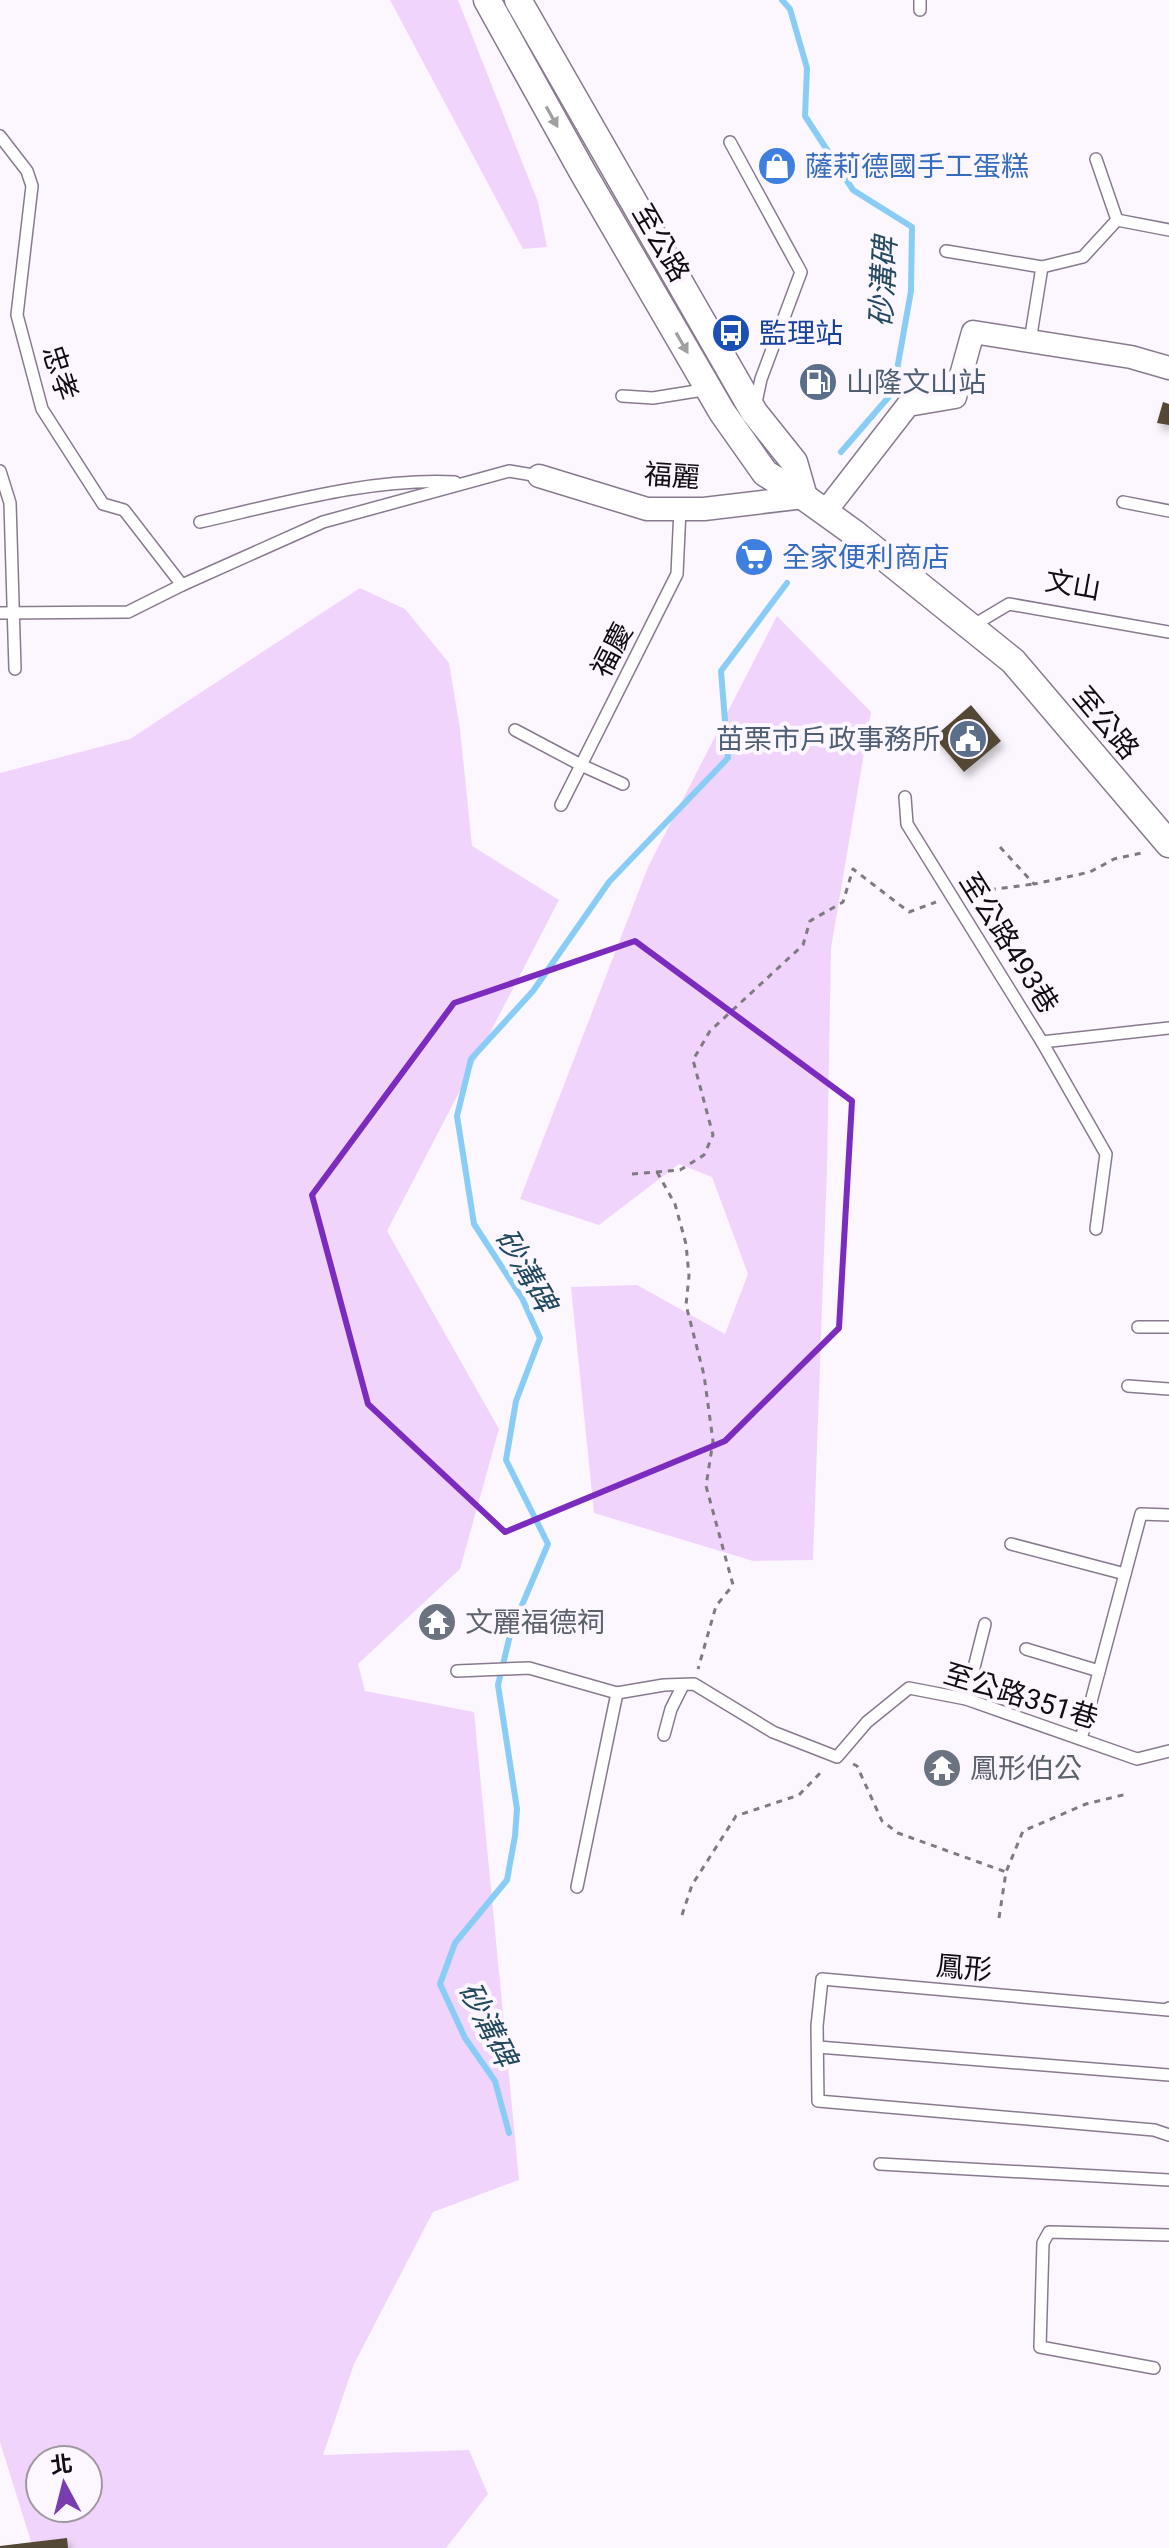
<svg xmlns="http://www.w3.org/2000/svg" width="1169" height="2548" viewBox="0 0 1169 2548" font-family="Roboto,'Noto Sans TC',sans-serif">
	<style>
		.green { fill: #f0d4fc; fill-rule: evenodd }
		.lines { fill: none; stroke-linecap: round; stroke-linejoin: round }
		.stream { stroke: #89cdf7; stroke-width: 6 }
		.building { fill: #534635; filter: url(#shadow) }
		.service-casing { stroke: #887a8e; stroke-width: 14 }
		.minor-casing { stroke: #887a8e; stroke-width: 25 }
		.tertiary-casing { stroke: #887a8e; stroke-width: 29 }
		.path { stroke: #7f7a82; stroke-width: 3; stroke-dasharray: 6 6; stroke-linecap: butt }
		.service { stroke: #fff; stroke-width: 11 }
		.minor { stroke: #fff; stroke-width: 22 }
		.tertiary { stroke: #fff; stroke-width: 26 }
		.oneway { fill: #a09ea1 }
		.marked { fill: none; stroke: #7b2cbf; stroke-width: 6; stroke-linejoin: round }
		.labels { text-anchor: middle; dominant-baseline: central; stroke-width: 8; stroke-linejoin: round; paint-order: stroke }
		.shop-label { font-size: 28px; fill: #366cbe; stroke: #fcf6fe; text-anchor: start }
		.street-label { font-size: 28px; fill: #120d15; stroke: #fcf6fe }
		.transit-label { font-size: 28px; fill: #164399; stroke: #fcf6fe; text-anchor: start }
		.service-label { font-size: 28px; fill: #4e5e75; stroke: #fcf6fe; text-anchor: start }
		.worship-label { font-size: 28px; fill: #5b616d; stroke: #fcf6fe; text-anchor: start }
		.water-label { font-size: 30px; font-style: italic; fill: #244a60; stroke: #fcf6fe }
	</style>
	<defs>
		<filter id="shadow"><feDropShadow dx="3.5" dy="6" stdDeviation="4" flood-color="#0004"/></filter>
	</defs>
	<rect width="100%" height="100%" fill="#fcf6fe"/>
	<!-- green -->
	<g class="green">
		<path d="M390 0H458L538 202 547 247 523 249Z"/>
		<path d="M360 588 405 609 449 663 460 729 472 846 559 900 387 1231 499 1429 460 1569 358 1664 365 1691 474 1712 519 2180 433 2212 354 2364 323 2455 469 2450 488 2494 446 2548H33L0 2442V773L130 739ZM40 2460H88V2508H40Z"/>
		<path d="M777 616 871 712 831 948 827 1168 813 1560 753 1561 594 1513 571 1287 637 1285 725 1334 748 1274 712 1177 679 1164 599 1225 520 1199 648 867Z"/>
	</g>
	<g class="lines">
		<!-- stream -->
		<g class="stream">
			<path d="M782 0 790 9 807 68 805 116 853 190 912 227 911 291 893 392 841 452"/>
			<path d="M509 2133 495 2081 465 2038 440 1984 455 1943 507 1880 515 1836 517 1809 498 1685 511 1631 548 1544 506 1460 516 1401 540 1338 522 1298 474 1224 457 1116 471 1059 533 991 609 882 728 758 721 671 787 583"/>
		</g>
	</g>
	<!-- building -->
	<g class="building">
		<path d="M1163 402 1169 404V425L1157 423Z"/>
		<path d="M971 705 1001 741 964 772 934 737Z"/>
		<path d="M67 2538 68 2548H0V2546Z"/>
	</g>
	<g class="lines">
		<!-- service casing -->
		<g class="service-casing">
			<g id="service">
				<path d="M920 10V0"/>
				<path d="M0 136 27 171 32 186 17 315 42 409 103 504 124 510 182 585 323 522 509 471 539 476"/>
				<path d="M730 142 801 272 761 379 755 407"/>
				<path d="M1096 159 1117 220"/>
				<path d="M946 251 1042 267 1030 341"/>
				<path d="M1042 267 1083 257 1117 220 1169 230"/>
				<path d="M622 396 653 398 709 389"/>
				<path d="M0 471 10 503 15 669"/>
				<path d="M1123 502 1169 511"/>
				<path d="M200 522C284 503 369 478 455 482"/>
				<path d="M0 613 128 612 182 585"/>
				<path d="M972 626 1009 604 1169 632"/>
				<path d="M515 730 581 765 623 784"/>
				<path d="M905 797 907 824 1042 1042 1169 1028"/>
				<path d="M561 805 677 574 680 509"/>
				<path d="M1042 1042 1106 1154 1096 1229"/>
				<path d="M1138 1327H1169"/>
				<path d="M1128 1386 1169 1389"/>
				<path d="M1011 1544 1125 1574"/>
				<path d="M1026 1649 1099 1671"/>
				<path d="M457 1671 529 1668 617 1693 664 1685 694 1684 773 1732 837 1757 867 1722 909 1688 966 1699 1137 1759 1169 1751"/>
				<path d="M966 1699 985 1624"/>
				<path d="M664 1735 671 1709 683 1685"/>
				<path d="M1081 1739 1141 1514 1169 1515"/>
				<path d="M577 1887 617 1693"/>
				<path d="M1169 2008 1168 2010 822 1979 817 2026 818 2101 1154 2130 1169 2135"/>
				<path d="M818 2047 1169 2075"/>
				<path d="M880 2164 1169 2180"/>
				<path d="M1154 2368 1040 2347 1043 2243 1049 2232 1169 2235"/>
			</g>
		</g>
		<!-- minor casing -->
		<g class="minor-casing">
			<g id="minor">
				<path d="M539 476 647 509H704L804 497"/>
				<path d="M825 512 908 405 955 397 973 332 1131 357 1169 368"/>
			</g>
		</g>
		<!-- tertiary casing -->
		<g class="tertiary-casing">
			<g id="tertiary">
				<path d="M487 0 582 171 722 412 765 473 804 497 854 533 1013 661 1169 844"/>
				<path d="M518 0 754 412 794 462 804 497"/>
			</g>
		</g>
		<!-- path -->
		<g class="path">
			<path d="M1000 847 1034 884 1090 872 1114 859 1146 852"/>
			<path d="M966 893 1034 884"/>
			<path d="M657 1172 675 1204 686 1244 689 1276 686 1305 704 1375 713 1441 706 1486 733 1585 716 1606 698 1669"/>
			<path d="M632 1174 680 1170 704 1155 713 1135 693 1060 710 1031 803 945 810 921 843 902 853 869 909 912 936 902"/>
			<path d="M853 1764 857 1766 882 1821 898 1833 1006 1872"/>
			<path d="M682 1915 692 1885 736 1816 799 1795 824 1769"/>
			<path d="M999 1918 1006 1872 1023 1831 1086 1804 1127 1794"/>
		</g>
		<!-- service -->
		<use href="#service" class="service"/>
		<!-- minor -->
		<use href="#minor" class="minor"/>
		<!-- tertiary -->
		<use href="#tertiary" class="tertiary"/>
	</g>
	<!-- one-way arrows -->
	<defs><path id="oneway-solid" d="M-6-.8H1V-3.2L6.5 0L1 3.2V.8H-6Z" transform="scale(2)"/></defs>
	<g class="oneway">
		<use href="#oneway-solid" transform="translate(552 117) rotate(61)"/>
		<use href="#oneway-solid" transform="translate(682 343) rotate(60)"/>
	</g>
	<!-- marked area -->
	<path class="marked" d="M635 941 852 1101 839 1328 725 1441 505 1532 368 1404 312 1195 454 1003Z"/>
	<!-- icons -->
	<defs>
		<g id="shop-disc" transform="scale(2)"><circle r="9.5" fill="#3f7fe0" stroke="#fcf6fe"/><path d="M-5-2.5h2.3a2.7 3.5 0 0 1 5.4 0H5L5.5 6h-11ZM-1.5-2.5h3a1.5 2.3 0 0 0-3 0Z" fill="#fff"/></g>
		<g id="bus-disc" transform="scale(2)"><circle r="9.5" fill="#1a4fb4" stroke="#fcf6fe"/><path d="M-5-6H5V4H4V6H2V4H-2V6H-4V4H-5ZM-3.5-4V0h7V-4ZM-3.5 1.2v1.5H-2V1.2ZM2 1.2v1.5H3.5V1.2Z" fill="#fff"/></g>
		<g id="fuel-disc" transform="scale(2)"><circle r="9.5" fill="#5c6f8a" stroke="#fcf6fe"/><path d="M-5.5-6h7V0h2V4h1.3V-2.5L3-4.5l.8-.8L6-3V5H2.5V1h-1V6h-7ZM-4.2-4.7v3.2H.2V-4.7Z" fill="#fff"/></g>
		<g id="supermarket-disc" transform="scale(2)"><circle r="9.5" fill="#3f7fe0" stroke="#fcf6fe"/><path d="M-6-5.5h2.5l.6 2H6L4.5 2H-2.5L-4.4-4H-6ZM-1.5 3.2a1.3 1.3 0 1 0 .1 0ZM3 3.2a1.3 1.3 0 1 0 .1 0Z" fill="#fff"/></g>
		<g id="civic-disc" transform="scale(2)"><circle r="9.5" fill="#5c6f8a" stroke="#fcf6fe"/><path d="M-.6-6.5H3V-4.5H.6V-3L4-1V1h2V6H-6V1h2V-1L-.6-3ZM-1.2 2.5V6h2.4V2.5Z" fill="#fff"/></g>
		<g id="temple-disc" transform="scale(2)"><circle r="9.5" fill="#6b7280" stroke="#fcf6fe"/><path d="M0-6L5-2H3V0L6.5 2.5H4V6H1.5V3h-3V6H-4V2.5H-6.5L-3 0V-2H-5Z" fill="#fff"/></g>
	</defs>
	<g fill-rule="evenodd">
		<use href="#shop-disc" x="777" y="166"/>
		<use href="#bus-disc" x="731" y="333"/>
		<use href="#fuel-disc" x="818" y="382"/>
		<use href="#supermarket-disc" x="754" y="557"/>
		<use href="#civic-disc" x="968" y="739"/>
		<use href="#temple-disc" x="437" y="1622"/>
		<use href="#temple-disc" x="942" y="1768"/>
	</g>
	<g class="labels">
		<!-- shop labels -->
		<g class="shop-label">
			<text x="805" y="166">薩莉德國手工蛋糕</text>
			<text x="782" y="557">全家便利商店</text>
		</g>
		<!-- street labels -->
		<g class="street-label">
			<text transform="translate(661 243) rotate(60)">至公路</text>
			<text transform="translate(60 373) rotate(72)">忠孝</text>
			<text transform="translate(672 476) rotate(4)">福麗</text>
			<text transform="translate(1073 585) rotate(10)">文山</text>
			<text transform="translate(612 650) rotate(-63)">福慶</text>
			<text transform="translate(1106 723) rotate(50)">至公路</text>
			<text transform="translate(1009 943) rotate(58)">至公路493巷</text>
			<text transform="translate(1021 1696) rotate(17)">至公路351巷</text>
			<text transform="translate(964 1968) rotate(5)">鳳形</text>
		</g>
		<!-- transit labels -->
		<g class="transit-label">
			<text x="759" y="333">監理站</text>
		</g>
		<!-- service labels -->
		<g class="service-label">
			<text x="846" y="382">山隆文山站</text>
			<text x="940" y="739" text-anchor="end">苗栗市戶政事務所</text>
		</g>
		<!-- worship labels -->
		<g class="worship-label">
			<text x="465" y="1622">文麗福德祠</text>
			<text x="970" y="1768">鳳形伯公</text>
		</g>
		<!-- water labels -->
		<g class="water-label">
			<text transform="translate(883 282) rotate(-87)">砂溝碑</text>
			<text transform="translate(526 1270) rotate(60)">砂溝碑</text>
			<text transform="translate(488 2024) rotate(63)">砂溝碑</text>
		</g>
	</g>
	<!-- north arrow -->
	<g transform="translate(64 2484) rotate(353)"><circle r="38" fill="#fcf6fe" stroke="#9e99a1" stroke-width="2"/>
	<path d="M0-6L14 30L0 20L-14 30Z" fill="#7a3cb1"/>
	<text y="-12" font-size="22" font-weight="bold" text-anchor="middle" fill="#120d15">北</text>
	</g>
</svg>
